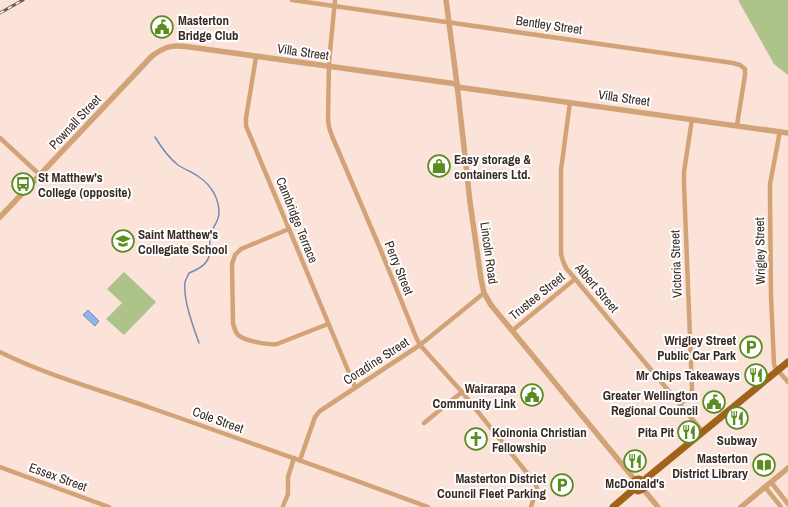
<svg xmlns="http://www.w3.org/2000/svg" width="788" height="507" viewBox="0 0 788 507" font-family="'Archivo Narrow',sans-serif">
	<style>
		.green { fill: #adc38a }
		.water { fill: #91b4f0; stroke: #778bb3 }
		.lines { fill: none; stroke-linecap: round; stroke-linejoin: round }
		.stream { stroke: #778bb3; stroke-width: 1.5 }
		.minor { stroke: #d2a377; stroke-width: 4.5 }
		.tertiary { stroke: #d2a377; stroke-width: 5.5 }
		.trunk { stroke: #a1621a; stroke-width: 7 }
		.rail-casing { stroke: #6f5e57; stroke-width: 3 }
		.rail { stroke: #fff; stroke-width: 1.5; stroke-dasharray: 4.5; stroke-linecap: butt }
		.labels { text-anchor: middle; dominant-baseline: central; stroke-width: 4; stroke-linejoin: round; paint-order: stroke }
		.poi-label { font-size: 13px; font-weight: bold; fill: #392a24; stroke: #fff; text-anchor: end }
		.street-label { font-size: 13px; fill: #392a24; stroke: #fff }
	</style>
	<rect width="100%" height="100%" fill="#fbe3da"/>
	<!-- green -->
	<g class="green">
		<path d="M738 0H788V75L774 64Z"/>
		<path d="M124 272 156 302 124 335 106 319 122 303 107 289Z"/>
	</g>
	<!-- water -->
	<path class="water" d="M88 310 99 321 95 326 83 315Z"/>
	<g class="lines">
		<!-- stream -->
		<path class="stream" d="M155 137C161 147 168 157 178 165 185 170 193 172 199 177 211 185 219 198 219 213 219 223 210 229 210 238 209 244 211 251 209 256 207 265 197 270 189 273 188 276 186 279 185 282 183 300 193 326 199 343"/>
		<!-- minor -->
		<g class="minor">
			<path d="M292 0 733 63 740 65 745 69V75L737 125"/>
			<path d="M335 0 329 62 328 120 329 127 332 136 379 246 416 337 420 345 462 392 535 483 537 488 531 507"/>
			<path d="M256 57 246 118V126L355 387"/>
			<path d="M570 102 561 170V254L563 261 566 268 703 432"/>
			<path d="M780 131 770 184V198L771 296 774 364 775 367 788 382"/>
			<path d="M0 138 40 175"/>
			<path d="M289 229 241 249 235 255 232 264 233 323C234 328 235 331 238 335 245 341 268 345 277 344L328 324"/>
			<path d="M513 330 575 279"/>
			<path d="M0 352C48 376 101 390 151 408 243 440 336 473 428 507"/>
			<path d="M680 404 691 395 692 389 684 184V172L692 119"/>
			<path d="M424 423 462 392"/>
			<path d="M300 460 315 417 320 411 420 345 484 293"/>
			<path d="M0 467 109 507"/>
			<path d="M771 482 788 504"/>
			<path d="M765 487 781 507"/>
			<path d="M283 506 288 494V477L294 458"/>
		</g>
		<!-- tertiary -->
		<g class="tertiary">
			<path d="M446 0 457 84 470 202 481 279 484 293 491 305 635 480"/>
			<path d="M457 87 788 133"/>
			<path d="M0 217 152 56C167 45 173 45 190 47L457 84"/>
			<path d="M643 489 658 507"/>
			<path d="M741 507 788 468"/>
		</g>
		<!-- trunk -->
		<g class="trunk">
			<path d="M643 481 788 362"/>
			<path d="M634 489 633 485 635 480 639 479 643 481"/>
			<path d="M634 489 638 491 643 489 645 485 643 481"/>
			<path d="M613 507 634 489"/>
		</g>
		<!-- rail casing -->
		<g class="rail-casing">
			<path id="rail" d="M0 13 23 0"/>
		</g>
		<!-- rail -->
		<use href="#rail" class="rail"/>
	</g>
	<!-- icons -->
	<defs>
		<g id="civic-ring" transform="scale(1.15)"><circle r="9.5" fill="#fff" stroke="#5c8c20" stroke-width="1.5"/><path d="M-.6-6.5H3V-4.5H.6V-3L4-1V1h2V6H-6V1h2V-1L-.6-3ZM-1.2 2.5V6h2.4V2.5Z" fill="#5c8c20"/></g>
		<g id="shop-ring" transform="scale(1.15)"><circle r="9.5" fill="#fff" stroke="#5c8c20" stroke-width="1.5"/><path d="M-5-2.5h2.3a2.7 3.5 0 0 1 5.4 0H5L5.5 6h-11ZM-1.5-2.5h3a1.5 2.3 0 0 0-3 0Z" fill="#5c8c20"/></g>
		<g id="bus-ring" transform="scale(1.15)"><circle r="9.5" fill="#fff" stroke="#5c8c20" stroke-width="1.5"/><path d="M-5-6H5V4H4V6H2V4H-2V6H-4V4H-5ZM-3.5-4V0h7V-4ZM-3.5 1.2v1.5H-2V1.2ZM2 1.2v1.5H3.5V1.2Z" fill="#5c8c20"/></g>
		<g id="school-ring" transform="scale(1.15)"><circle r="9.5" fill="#fff" stroke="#5c8c20" stroke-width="1.5"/><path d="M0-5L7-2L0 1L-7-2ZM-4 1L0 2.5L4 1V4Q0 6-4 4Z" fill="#5c8c20"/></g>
		<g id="parking-ring" transform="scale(1.15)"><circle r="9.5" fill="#fff" stroke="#5c8c20" stroke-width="1.5"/><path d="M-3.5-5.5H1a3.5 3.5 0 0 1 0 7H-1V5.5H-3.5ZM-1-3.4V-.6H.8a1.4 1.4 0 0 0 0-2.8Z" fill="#5c8c20"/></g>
		<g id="restaurant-ring" transform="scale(1.15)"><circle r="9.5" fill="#fff" stroke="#5c8c20" stroke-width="1.5"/><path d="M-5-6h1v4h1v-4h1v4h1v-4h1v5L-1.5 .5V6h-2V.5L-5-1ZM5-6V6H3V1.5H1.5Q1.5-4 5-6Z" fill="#5c8c20"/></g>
		<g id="church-ring" transform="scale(1.15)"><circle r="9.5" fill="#fff" stroke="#5c8c20" stroke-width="1.5"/><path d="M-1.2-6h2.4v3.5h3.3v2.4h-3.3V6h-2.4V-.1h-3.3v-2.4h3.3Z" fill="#5c8c20"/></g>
		<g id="library-ring" transform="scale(1.15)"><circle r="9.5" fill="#fff" stroke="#5c8c20" stroke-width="1.5"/><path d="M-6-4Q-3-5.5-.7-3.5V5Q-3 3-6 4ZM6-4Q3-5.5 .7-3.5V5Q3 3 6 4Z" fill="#5c8c20"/></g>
	</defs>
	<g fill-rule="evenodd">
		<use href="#civic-ring" x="162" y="27"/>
		<use href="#shop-ring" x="439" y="166"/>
		<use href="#bus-ring" x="23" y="184"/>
		<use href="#school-ring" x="123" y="241"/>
		<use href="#parking-ring" x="751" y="347"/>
		<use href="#restaurant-ring" x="756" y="375"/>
		<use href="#civic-ring" x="532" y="395"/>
		<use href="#civic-ring" x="714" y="402"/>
		<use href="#restaurant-ring" x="737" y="418"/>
		<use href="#restaurant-ring" x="689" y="432"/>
		<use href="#church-ring" x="476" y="439"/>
		<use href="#restaurant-ring" x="635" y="461"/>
		<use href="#library-ring" x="764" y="465"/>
		<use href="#parking-ring" x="562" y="485"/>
	</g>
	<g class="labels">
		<!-- poi labels -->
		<g class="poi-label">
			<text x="178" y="20" text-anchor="start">Masterton<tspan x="178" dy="15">Bridge Club</tspan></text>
			<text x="454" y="159" text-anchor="start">Easy storage &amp;<tspan x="454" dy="15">containers Ltd.</tspan></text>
			<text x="38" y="177" text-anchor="start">St Matthew's<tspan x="38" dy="15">College (opposite)</tspan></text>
			<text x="138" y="234" text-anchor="start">Saint Matthew's<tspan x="138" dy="15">Collegiate School</tspan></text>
			<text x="736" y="340">Wrigley Street<tspan x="736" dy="15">Public Car Park</tspan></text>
			<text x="740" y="375">Mr Chips Takeaways</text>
			<text x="516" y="388">Wairarapa<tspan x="516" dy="15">Community Link</tspan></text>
			<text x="698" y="395">Greater Wellington<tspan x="698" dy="15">Regional Council</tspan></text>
			<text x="492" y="432" text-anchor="start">Koinonia Christian<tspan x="492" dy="15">Fellowship</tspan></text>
			<text x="674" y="432">Pita Pit</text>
			<text x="737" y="440" text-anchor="middle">Subway</text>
			<text x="748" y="458">Masterton<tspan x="748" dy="15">District Library</tspan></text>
			<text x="546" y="478">Masterton District<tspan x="546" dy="15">Council Fleet Parking</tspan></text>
			<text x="635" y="483" text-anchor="middle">McDonald's</text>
		</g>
		<!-- street labels -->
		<g class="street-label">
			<text transform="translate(549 25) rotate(8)">Bentley Street</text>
			<text transform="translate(303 52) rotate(8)">Villa Street</text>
			<text transform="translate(624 98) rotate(8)">Villa Street</text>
			<text transform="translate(75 122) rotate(-47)">Pownall Street</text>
			<text transform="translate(297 220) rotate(68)">Cambridge Terrace</text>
			<text transform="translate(760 251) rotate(-91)">Wrigley Street</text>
			<text transform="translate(489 253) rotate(82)">Lincoln Road</text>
			<text transform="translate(676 264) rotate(-92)">Victoria Street</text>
			<text transform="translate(399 268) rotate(68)">Perry Street</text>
			<text transform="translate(597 288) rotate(50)">Albert Street</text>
			<text transform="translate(537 296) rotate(-39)">Trustee Street</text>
			<text transform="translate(376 361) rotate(-33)">Coradine Street</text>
			<text transform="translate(218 420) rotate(20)">Cole Street</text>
			<text transform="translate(58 477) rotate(20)">Essex Street</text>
		</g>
	</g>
</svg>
